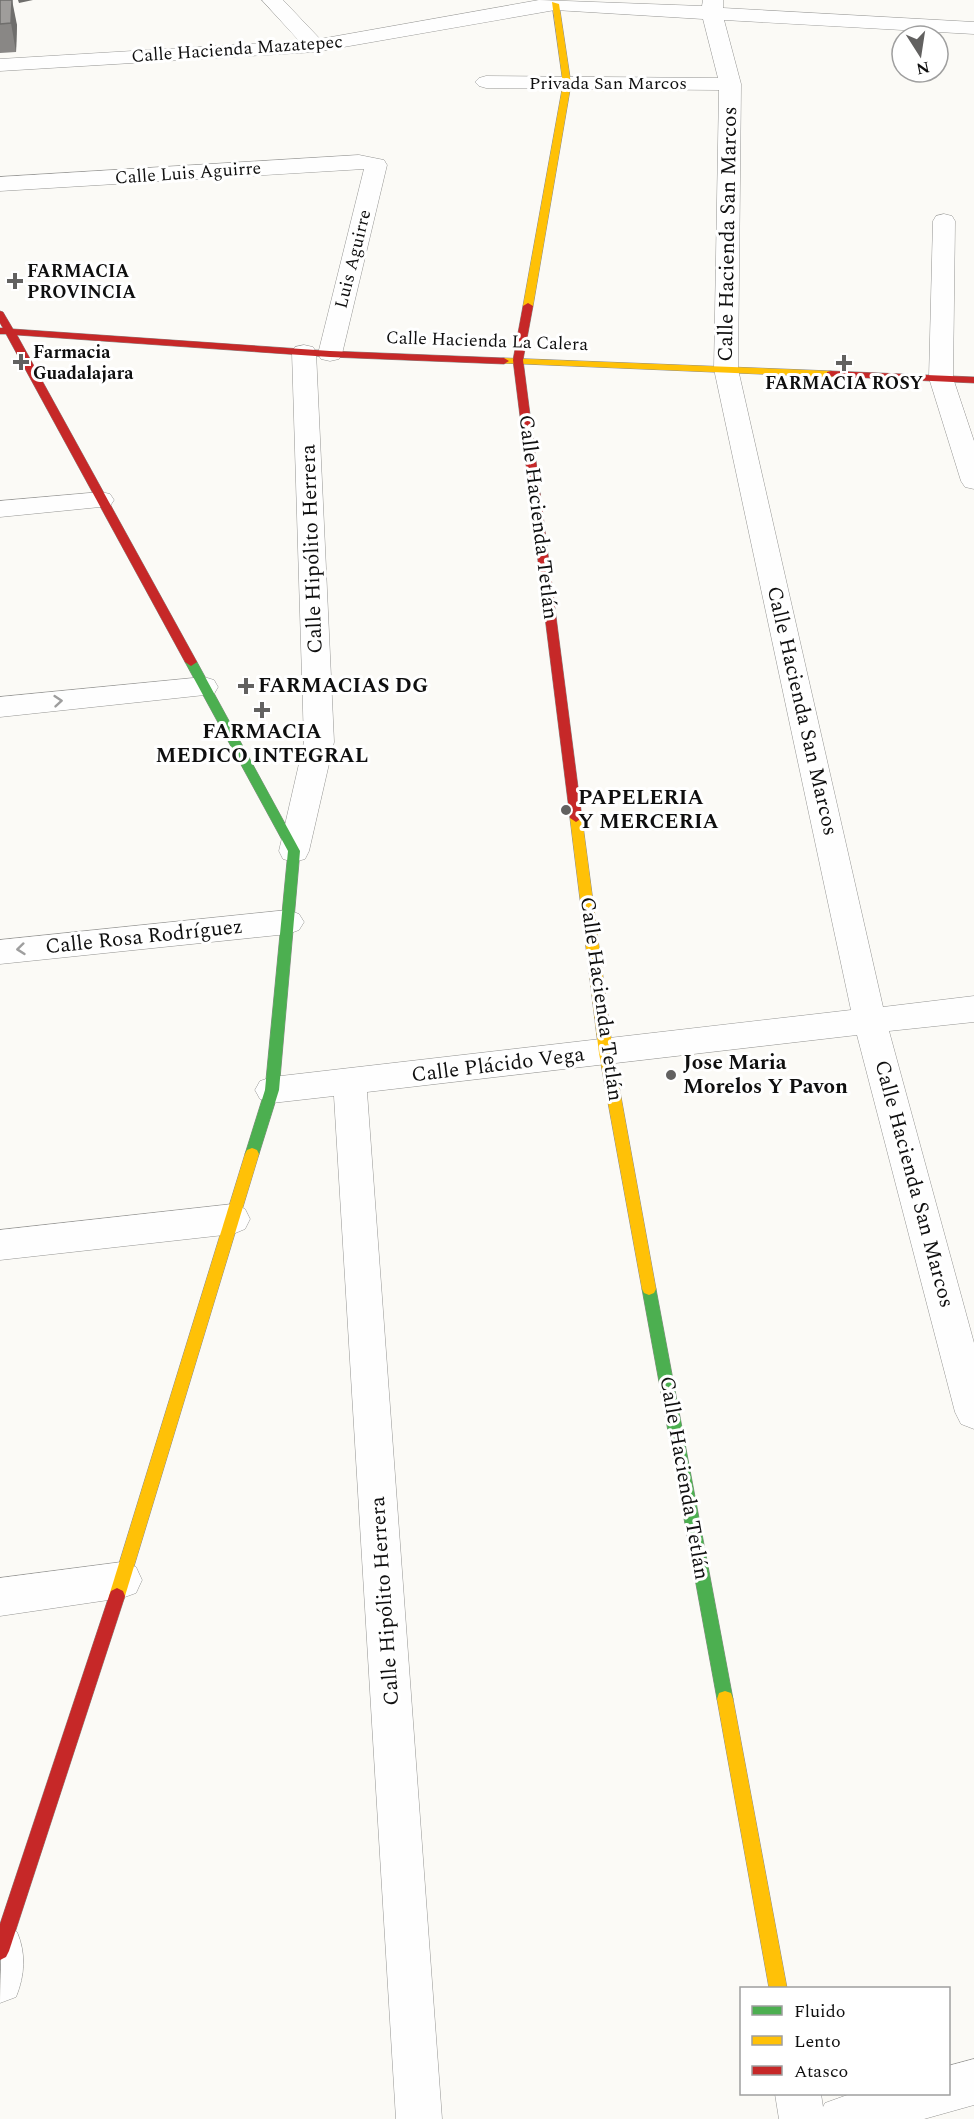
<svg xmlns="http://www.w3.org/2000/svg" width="974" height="2119" viewBox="0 0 974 2119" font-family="Spectral,serif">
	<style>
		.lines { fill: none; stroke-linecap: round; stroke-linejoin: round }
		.street-casing { stroke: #959593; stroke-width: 1 }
		.fast-casing { stroke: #8c8b8a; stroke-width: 1 }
		.slow-casing { stroke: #8c8b8a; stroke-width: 1 }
		.jam-casing { stroke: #8c8b8a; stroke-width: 1 }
		.street { fill: #fefefe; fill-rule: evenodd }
		.fast { fill: #4caf50; fill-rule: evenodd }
		.slow { fill: #ffc107; fill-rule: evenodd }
		.jam { fill: #c62828; fill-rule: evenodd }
		.wall { fill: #898785 }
		.shaded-wall { fill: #6f6e6c }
		.building { fill: #9f9d9b; stroke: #6f6e6c; stroke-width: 1.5 }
		.oneway { stroke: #9e9e9e }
		.poi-dot { fill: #626160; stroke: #fff; stroke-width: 2 }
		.labels { text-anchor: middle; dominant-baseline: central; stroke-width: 6; stroke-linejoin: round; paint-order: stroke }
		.far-street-label { font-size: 18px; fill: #0f0f0f; stroke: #fff }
		.far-poi-label { font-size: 18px; font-weight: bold; fill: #0f0f0f; stroke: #fff; text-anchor: start }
		.street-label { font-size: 21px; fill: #0f0f0f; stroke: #fff }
		.poi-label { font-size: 21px; font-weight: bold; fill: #0f0f0f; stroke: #fff; text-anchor: start }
	</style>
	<rect width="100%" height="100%" fill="#fbfaf6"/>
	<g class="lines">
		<!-- street casing -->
		<g class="street-casing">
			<g id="street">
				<path d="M262 0H283L320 39 539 0 702 6 703 0H723V8L974 22V34L724 20 741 84 738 369 883 1007 974 996V1022L889 1031 974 1343V1429L961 1424 955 1412 857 1035 367 1092 442 2119H396L334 1096 272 1103 260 1099 255 1090 260 1081 272 1077 851 1010 714 369 719 90 486 88 479 86 475 82 479 78 486 76 718 78 703 19 555 10 315 52 0 71V59L299 41Z"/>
				<path d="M359 155 384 160 387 165 342 354 339 359 330 361 321 359 318 354 364 169 0 191V177Z"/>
				<path d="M944 214 952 216 955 221 953 378 974 441V489L965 487 961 481 929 378 933 221 936 216Z"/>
				<path d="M304 345 313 347 316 352 334 742 309 851 305 859 294 862 283 859 279 851 304 742 292 352 295 347Z"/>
				<path d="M101 492 110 494 114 500 110 506 0 517V501Z"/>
				<path d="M204 677 214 680 218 687 214 694 0 717V697Z"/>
				<path d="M288 910 299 914 304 922 299 930 288 934 0 964V940Z"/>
				<path d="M233 1204 245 1209 250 1219 245 1229 233 1234 0 1260V1230Z"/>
				<path d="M122 1562 136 1567 142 1580 136 1593 122 1598 0 1616V1578Z"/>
				<path d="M2 1925 17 1932C26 1953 25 1975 16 1997L0 2003Z"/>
				<path d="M974 2059V2105L924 2119H779L775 2094H821L823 2107 825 2103 850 2094H948V2066Z"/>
			</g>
		</g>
		<!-- fast casing -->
		<g class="fast-casing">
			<g id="fast">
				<path d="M191 658 197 662 300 851 279 1090 259 1154 257 1158H247L245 1154 265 1090 288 851 185 662Z"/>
				<path d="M649 1283 654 1285 656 1289 733 1699 731 1705 725 1707 719 1705 717 1699 642 1289 644 1285Z"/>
			</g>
		</g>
		<!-- slow casing -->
		<g class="slow-casing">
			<g id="slow">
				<path d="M552 2 559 4 571 84 533 306 528 309 523 306 563 84Z"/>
				<path d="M504 358 831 371 836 374 831 377 500 363V359Z"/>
				<path d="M576 814 582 818 613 1053 656 1289 654 1293 649 1295 644 1293 642 1289 599 1053 570 818Z"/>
				<path d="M252 1148 257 1150 259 1154 125 1596 123 1601 117 1604 111 1601 109 1596 245 1154 247 1150Z"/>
				<path d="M725 1691 731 1693 733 1699 787 1988H769L717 1699 719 1693Z"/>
			</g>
		</g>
		<!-- jam casing -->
		<g class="jam-casing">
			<g id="jam">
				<path d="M528 303 533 306 523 360 582 818 576 822 570 818 513 360 523 306Z"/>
				<path d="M0 311 3 312 13 329 330 351 504 358 509 361 504 364 330 357 17 335 197 662 191 666 185 662 6 334H0V328H3L0 323Z"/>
				<path d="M831 371 974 377V383L827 376V372Z"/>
				<path d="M117 1588 123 1591 125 1596 9 1951 6 1957 0 1960V1924L109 1596 111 1591Z"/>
			</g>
		</g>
		<!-- street -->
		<use href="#street" class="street"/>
		<!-- fast -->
		<use href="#fast" class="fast"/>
		<!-- slow -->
		<use href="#slow" class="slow"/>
		<!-- jam -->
		<use href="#jam" class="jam"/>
	</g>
	<!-- wall -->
	<path class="wall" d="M0 0 17 25 16 52 0 53Z"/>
	<!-- shaded-wall -->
	<g class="shaded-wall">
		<path d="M12 0 17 25 16 52 11 23Z"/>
		<path d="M18 0H33L19 3Z"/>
	</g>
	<!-- building -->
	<path class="building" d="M0 0H12L11 23 0 24Z"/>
	<!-- one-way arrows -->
	<defs><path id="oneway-chevron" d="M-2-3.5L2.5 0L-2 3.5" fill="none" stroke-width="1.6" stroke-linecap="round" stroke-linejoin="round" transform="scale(1.5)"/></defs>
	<g class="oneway">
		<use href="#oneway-chevron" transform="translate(58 701) rotate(-5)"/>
		<use href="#oneway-chevron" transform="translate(21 949) rotate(174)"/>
	</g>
	<!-- markers -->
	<g class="poi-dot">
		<path d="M12 272h6v6h6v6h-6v6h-6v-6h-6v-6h6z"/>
		<path d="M18 353h6v6h6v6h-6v6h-6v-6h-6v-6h6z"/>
		<path d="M841 354h6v6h6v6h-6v6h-6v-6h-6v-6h6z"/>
		<path d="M243 677h6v6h6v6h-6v6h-6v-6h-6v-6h6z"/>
		<path d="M259 701h6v6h6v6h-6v6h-6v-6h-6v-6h6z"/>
		<circle cx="566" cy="810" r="6"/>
		<circle cx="671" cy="1075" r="6"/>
	</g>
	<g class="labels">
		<!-- far-street labels -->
		<g class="far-street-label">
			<text transform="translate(237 49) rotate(-4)">Calle Hacienda Mazatepec</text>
			<text x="608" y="83">Privada San Marcos</text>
			<text transform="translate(188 173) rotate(-4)">Calle Luis Aguirre</text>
			<text transform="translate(353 259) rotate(-76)">Luis Aguirre</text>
			<text transform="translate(487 341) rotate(2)">Calle Hacienda La Calera</text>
		</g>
		<!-- far-poi labels -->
		<g class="far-poi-label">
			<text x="27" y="271">FARMACIA<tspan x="27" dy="21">PROVINCIA</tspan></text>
			<text x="33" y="352">Farmacia<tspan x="33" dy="21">Guadalajara</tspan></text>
			<text x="844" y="383" text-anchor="middle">FARMACIA ROSY</text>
		</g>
		<!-- street labels -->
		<g class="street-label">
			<text transform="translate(728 234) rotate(-89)">Calle Hacienda San Marcos</text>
			<text transform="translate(538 517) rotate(83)">Calle Hacienda Tetlán</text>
			<text transform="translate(312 549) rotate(-92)">Calle Hipólito Herrera</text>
			<text transform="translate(802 711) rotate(77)">Calle Hacienda San Marcos</text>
			<text transform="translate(144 937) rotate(-6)">Calle Rosa Rodríguez</text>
			<text transform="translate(601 999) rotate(82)">Calle Hacienda Tetlán</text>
			<text transform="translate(498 1065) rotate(-7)">Calle Plácido Vega</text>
			<text transform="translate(914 1184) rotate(75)">Calle Hacienda San Marcos</text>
			<text transform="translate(684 1478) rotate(80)">Calle Hacienda Tetlán</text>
			<text transform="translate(385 1601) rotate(-94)">Calle Hipólito Herrera</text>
		</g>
		<!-- poi labels -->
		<g class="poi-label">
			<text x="258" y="686">FARMACIAS DG</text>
			<text x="262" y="732" text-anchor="middle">FARMACIA<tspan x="262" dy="24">MEDICO INTEGRAL</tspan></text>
			<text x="578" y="798">PAPELERIA<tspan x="578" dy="24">Y MERCERIA</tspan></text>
			<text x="683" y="1063">Jose Maria<tspan x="683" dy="24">Morelos Y Pavon</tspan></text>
		</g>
	</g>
	<!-- legend -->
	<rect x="740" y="1987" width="210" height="108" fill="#ffffff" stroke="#9f9f9f" stroke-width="1.5"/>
	<rect x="752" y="2006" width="30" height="9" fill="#4caf50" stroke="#9f9f9f" stroke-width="1.5"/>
	<text x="794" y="2017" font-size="18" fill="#0f0f0f">Fluido</text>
	<rect x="752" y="2036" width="30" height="9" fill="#ffc107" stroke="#9f9f9f" stroke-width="1.5"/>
	<text x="794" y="2047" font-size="18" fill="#0f0f0f">Lento</text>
	<rect x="752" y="2066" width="30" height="9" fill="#c62828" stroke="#9f9f9f" stroke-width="1.5"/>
	<text x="794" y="2077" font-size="18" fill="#0f0f0f">Atasco</text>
	<!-- north arrow -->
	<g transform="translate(920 54) rotate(168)"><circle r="28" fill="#ffffff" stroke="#9f9f9f" stroke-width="1.5"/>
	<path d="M0-4.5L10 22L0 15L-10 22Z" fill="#626160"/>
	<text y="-9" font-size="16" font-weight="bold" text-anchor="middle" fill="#0f0f0f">N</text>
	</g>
</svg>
